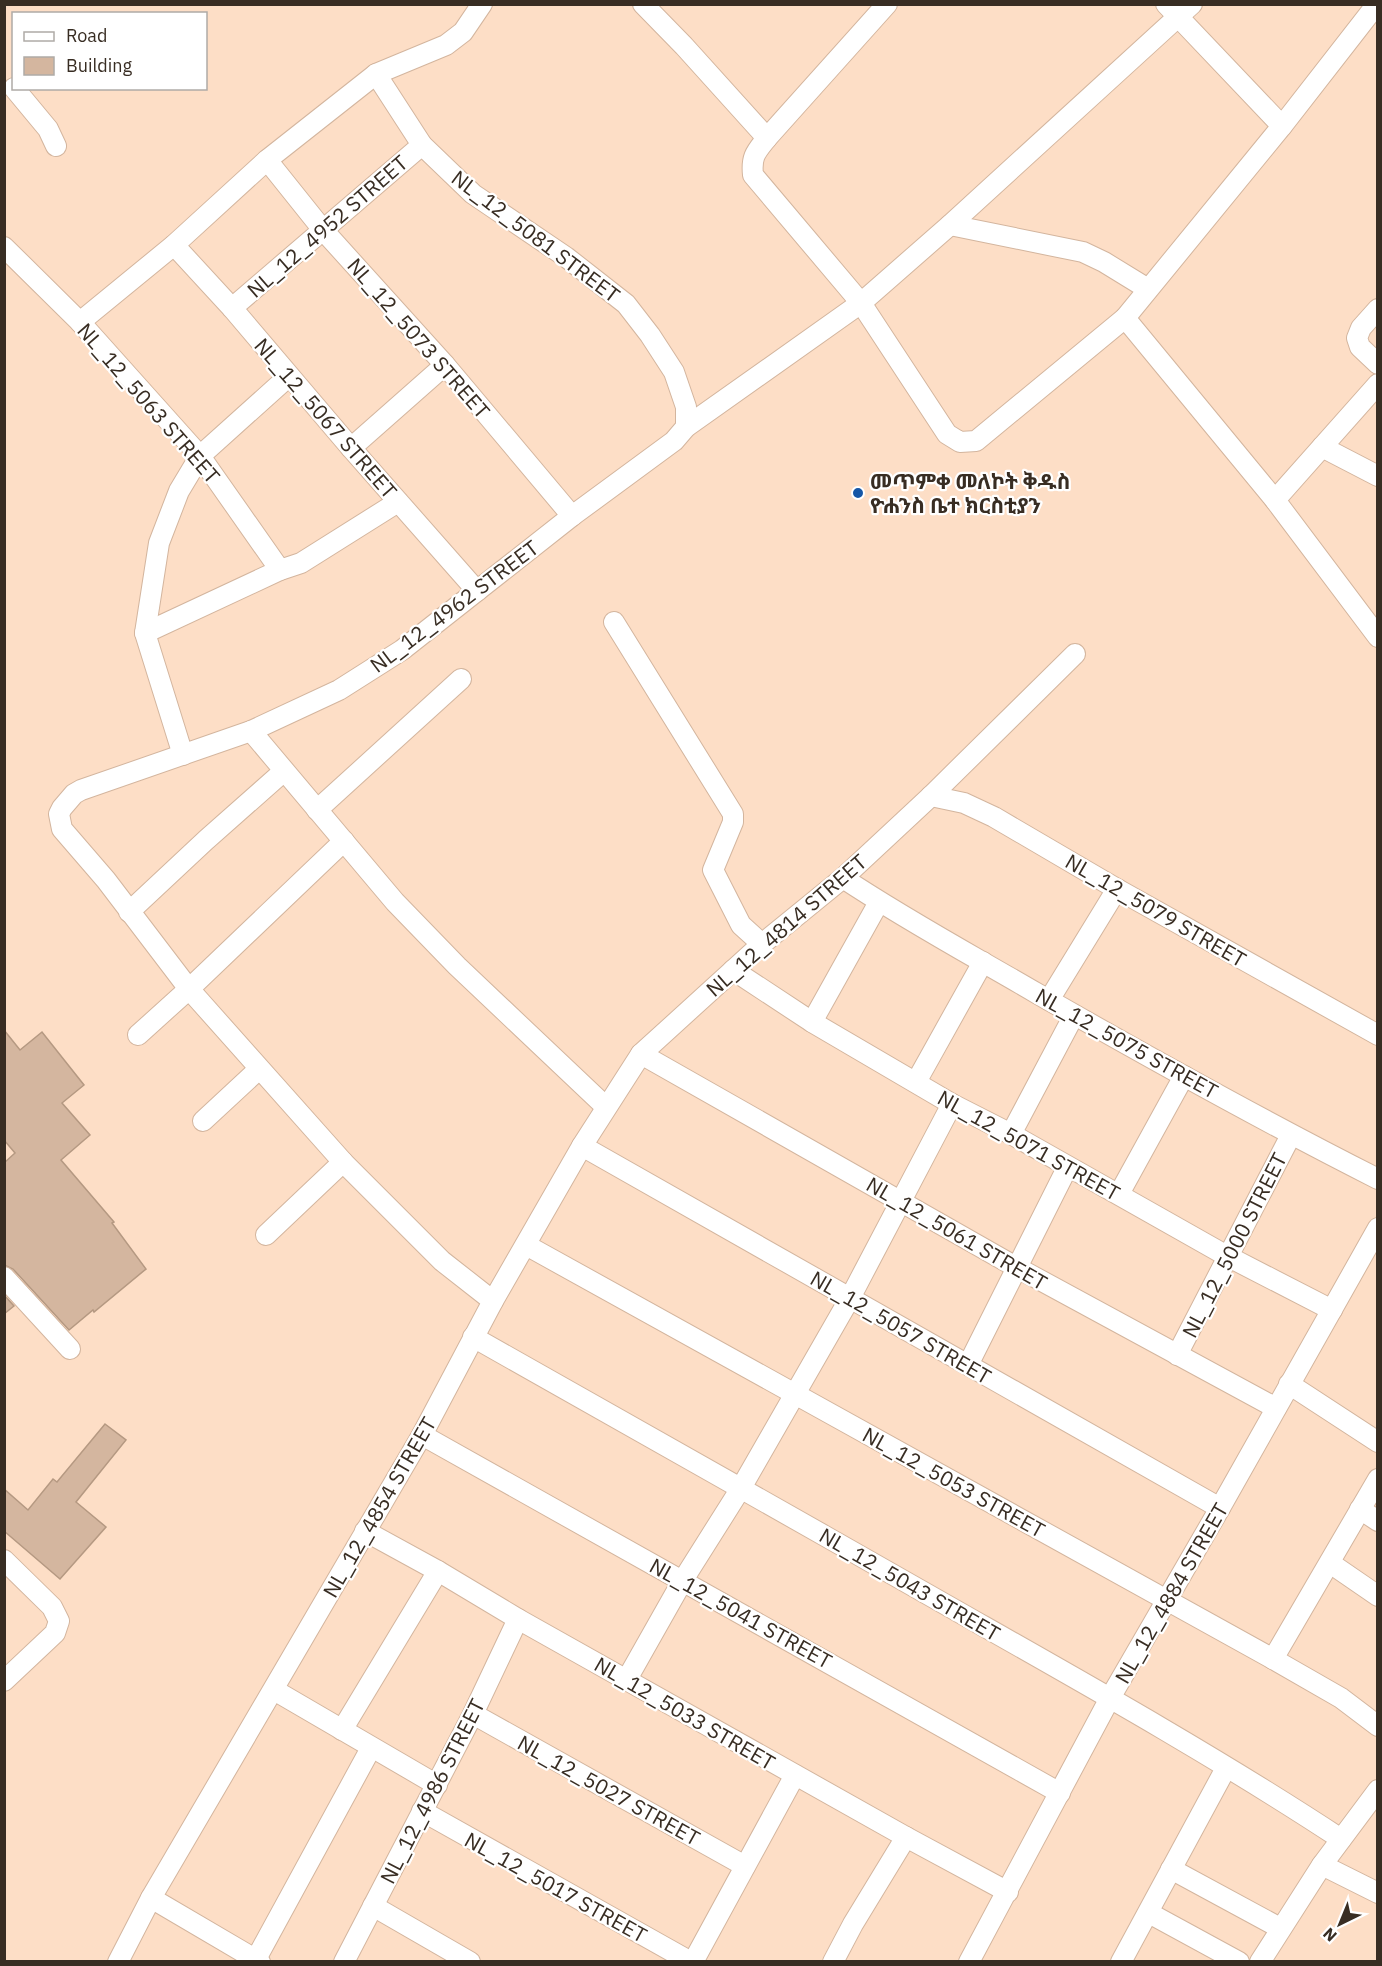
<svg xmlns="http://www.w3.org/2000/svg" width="1382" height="1966" viewBox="0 0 1382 1966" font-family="'IBM Plex Sans','Noto Sans Ethiopic',sans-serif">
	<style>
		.building { fill: #d4b69f; stroke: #b59982; stroke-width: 1.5 }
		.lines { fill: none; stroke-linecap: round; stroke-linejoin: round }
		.minor-casing { stroke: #d3b59e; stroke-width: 22 }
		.minor { stroke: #fff; stroke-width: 20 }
		.poi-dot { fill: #1556a6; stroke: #fff; stroke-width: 2 }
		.labels { text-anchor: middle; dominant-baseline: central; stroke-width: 4.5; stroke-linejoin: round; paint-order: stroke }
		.street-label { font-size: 21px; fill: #382d23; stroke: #fff }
		.poi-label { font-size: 21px; font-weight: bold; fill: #382d23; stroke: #fff; text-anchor: start }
	</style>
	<rect width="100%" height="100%" fill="#fddec6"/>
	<!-- building -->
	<g class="building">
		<path d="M4 1030 20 1050 42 1032 84 1085 62 1103 90 1135 61 1160 114 1222 112 1223 146 1269 94 1312 93 1310 69 1330 13 1269 4 1265V1163L15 1153 4 1140Z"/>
		<path d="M4 1295 14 1306 4 1314Z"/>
		<path d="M105 1424 126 1440 76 1502 106 1527 60 1579 4 1531V1489L28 1510 53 1479 57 1482Z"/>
	</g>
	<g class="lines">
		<!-- minor casing -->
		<g class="minor-casing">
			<g id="minor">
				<path d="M643 4 684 46 767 138C756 152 751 156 753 175L861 303 947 434 960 442 976 441 1125 318 1282 126 1377 4"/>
				<path d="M1166 4 1282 126"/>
				<path d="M376 74 422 145 473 194 566 257 626 304 650 335 674 372 686 407V427"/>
				<path d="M14 88 48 129 56 146"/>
				<path d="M767 138 887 4"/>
				<path d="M267 160 323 230 445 365 572 516"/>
				<path d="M950 225 1083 252 1104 262 1148 289"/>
				<path d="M174 245 232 308 351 448 477 591"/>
				<path d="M4 247 80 322 200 456 280 570"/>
				<path d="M232 308 422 145"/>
				<path d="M1378 309 1361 328 1357 338 1360 347 1378 364"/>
				<path d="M1125 318 1275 500 1378 637"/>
				<path d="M80 322 174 245 267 160 376 74 446 45 463 32 482 4"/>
				<path d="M1322 447 1378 476"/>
				<path d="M351 448 445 365"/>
				<path d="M1275 500 1378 384"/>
				<path d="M614 622 733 814V822L713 870 741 925 762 944"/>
				<path d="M145 633 280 570 301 563 398 502"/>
				<path d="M251 731 395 902 457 966 606 1107"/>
				<path d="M183 755 145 633 159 543 179 491 200 456 289 376"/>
				<path d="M931 796 964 803 994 817 1117 889 1378 1035"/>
				<path d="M317 810 461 679"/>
				<path d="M843 878C906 920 973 956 1038 994 1150 1058 1263 1121 1378 1179"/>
				<path d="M129 912 206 840 284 771"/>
				<path d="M733 970 812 1022 952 1104 1011 1134 1227 1256 1332 1310"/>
				<path d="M1049 1000 1117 889"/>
				<path d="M812 1022 879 902"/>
				<path d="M138 1035 189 989 344 841"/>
				<path d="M641 1054 1016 1267 1276 1408"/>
				<path d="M916 1082 983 962"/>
				<path d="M203 1121 259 1069"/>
				<path d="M1011 1134 1074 1015"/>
				<path d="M582 1146 1220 1508"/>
				<path d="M1119 1194 1184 1076"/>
				<path d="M266 1235 343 1162"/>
				<path d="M526 1245 1273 1659 1341 1698 1378 1726"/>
				<path d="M4 1277 70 1349"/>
				<path d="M493 1301 442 1261 343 1162 189 989 106 880 62 829 59 814 62 808 74 794 81 790 251 731 339 690 402 650 572 516 674 441 686 427 861 303 950 225 1192 4"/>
				<path d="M473 1337C641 1432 810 1527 978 1623 1100 1692 1224 1762 1341 1839"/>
				<path d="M1177 1355 1291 1135"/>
				<path d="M968 1365 1067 1168"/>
				<path d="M1289 1384 1378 1442"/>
				<path d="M422 1435 1060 1793"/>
				<path d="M1360 1509 1378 1521"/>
				<path d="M365 1531 438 1571 518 1619 906 1837 1008 1892"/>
				<path d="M4 1560 52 1607 59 1621 55 1633 4 1681"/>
				<path d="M1330 1563 1378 1596"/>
				<path d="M1273 1659 1378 1479"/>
				<path d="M627 1679 683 1580 741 1488 850 1298 952 1104"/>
				<path d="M274 1690 437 1785"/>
				<path d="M473 1714 745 1866"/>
				<path d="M342 1730 438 1571"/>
				<path d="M422 1811 691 1962"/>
				<path d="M1322 1865 1378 1893"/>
				<path d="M1171 1869 1280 1928"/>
				<path d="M151 1898 260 1962"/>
				<path d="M373 1906 470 1962"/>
				<path d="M1149 1913 1239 1962"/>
				<path d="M256 1959 371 1748"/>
				<path d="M118 1962 151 1898 422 1435 493 1301 582 1146 641 1054 762 944 843 878 931 796 1075 654"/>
				<path d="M344 1962 473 1714 518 1619"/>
				<path d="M693 1962 795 1775"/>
				<path d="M833 1962 853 1924 906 1837"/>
				<path d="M969 1962 1110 1698 1220 1508 1378 1228"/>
				<path d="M1121 1962 1226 1768"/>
				<path d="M1260 1962 1322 1865 1378 1790"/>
			</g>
		</g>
		<!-- minor -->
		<use href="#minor" class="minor"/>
	</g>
	<!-- markers -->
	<circle class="poi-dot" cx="858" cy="493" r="6"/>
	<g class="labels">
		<!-- street labels -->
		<g class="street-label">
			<text transform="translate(327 226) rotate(-41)">NL_12_4952 STREET</text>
			<text transform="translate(536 236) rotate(37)">NL_12_5081 STREET</text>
			<text transform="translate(419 338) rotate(49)">NL_12_5073 STREET</text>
			<text transform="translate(149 403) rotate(49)">NL_12_5063 STREET</text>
			<text transform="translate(326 418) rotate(49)">NL_12_5067 STREET</text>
			<text transform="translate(454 606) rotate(-37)">NL_12_4962 STREET</text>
			<text transform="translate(1156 910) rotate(30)">NL_12_5079 STREET</text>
			<text transform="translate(786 925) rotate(-41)">NL_12_4814 STREET</text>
			<text transform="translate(1127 1043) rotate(29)">NL_12_5075 STREET</text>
			<text transform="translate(1029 1145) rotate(29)">NL_12_5071 STREET</text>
			<text transform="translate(957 1233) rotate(30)">NL_12_5061 STREET</text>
			<text transform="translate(1234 1245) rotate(-63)">NL_12_5000 STREET</text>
			<text transform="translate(901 1327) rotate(30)">NL_12_5057 STREET</text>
			<text transform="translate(954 1482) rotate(29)">NL_12_5053 STREET</text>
			<text transform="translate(379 1507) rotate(-60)">NL_12_4854 STREET</text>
			<text transform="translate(910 1584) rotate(30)">NL_12_5043 STREET</text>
			<text transform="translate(1171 1593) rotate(-60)">NL_12_4884 STREET</text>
			<text transform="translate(741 1613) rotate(29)">NL_12_5041 STREET</text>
			<text transform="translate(685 1713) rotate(30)">NL_12_5033 STREET</text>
			<text transform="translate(609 1790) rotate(29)">NL_12_5027 STREET</text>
			<text transform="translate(432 1791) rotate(-63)">NL_12_4986 STREET</text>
			<text transform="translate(556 1887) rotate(29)">NL_12_5017 STREET</text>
		</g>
		<!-- poi labels -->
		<g class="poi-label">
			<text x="870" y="481">መጥምቀ መለኮት ቅዱስ<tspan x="870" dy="24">ዮሐንስ ቤተ ክርስቲያን</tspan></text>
		</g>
	</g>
	<!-- border -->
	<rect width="1382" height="1966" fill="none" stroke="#382d23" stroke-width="12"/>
	<!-- legend -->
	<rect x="12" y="12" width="195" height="78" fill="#ffffff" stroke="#afaba7" stroke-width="1.5"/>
	<rect x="24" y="32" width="30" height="9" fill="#ffffff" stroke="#afaba7" stroke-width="1.5"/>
	<text x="66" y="42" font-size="18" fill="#382d23">Road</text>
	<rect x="24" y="57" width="30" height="18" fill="#d4b69f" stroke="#afaba7" stroke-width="1.5"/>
	<text x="66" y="72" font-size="18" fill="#382d23">Building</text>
	<!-- north arrow -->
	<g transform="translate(1340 1924) rotate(223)" stroke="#ffffff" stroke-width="4.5" paint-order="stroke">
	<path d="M0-4.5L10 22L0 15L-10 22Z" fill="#382d23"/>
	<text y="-9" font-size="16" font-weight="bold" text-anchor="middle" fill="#382d23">N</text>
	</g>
</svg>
